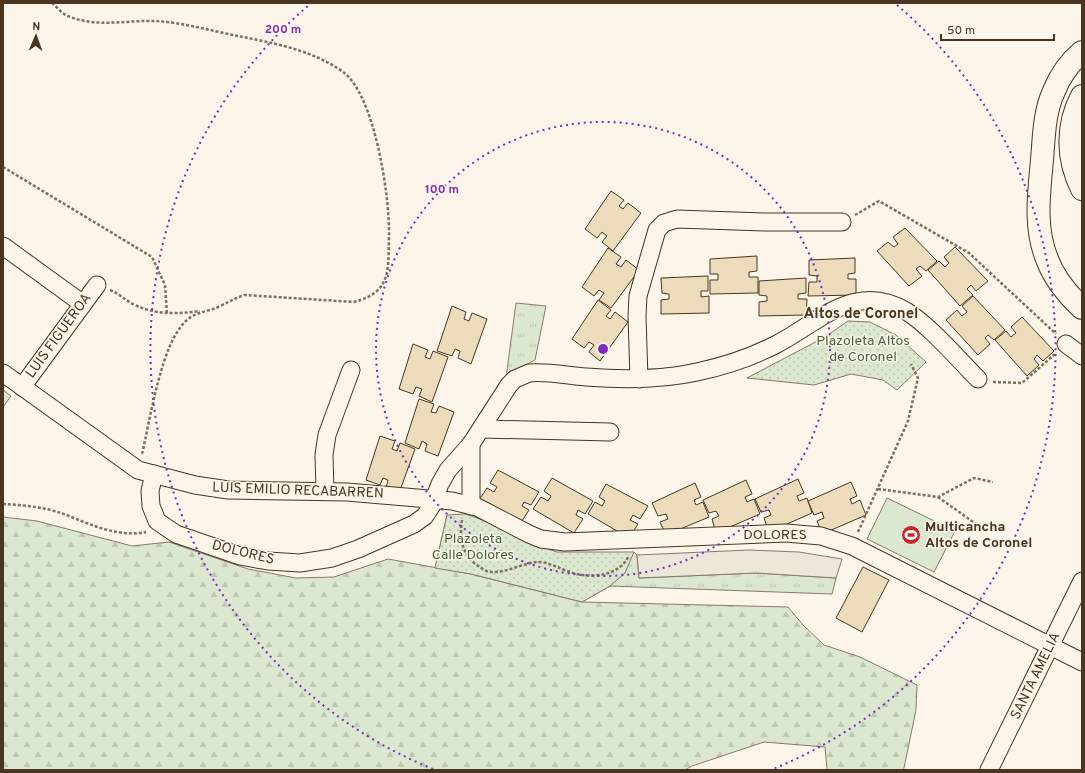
<svg xmlns="http://www.w3.org/2000/svg" width="1085" height="773" viewBox="0 0 1085 773" font-family="Overpass,sans-serif">
	<style>
		.grass { fill: url(#grass-tufts); stroke: #887966 }
		.forest { fill: url(#forest-firs); stroke: #887966 }
		.park { fill: url(#park-dots); stroke: #887966 }
		.garden { fill: #dce7d0; stroke: #887966 }
		.parking { fill: #ede7d9; stroke: #887966 }
		.building { fill: #ecdcbc; stroke: #4a3520 }
		.lines { fill: none; stroke-linecap: round; stroke-linejoin: round }
		.minor-casing { stroke: #4a3520; stroke-width: 19 }
		.major-casing { stroke: #4a3520; stroke-width: 24 }
		.highway-casing { stroke: #4a3520; stroke-width: 24 }
		.path { stroke: #7f6f5c; stroke-width: 2.5; stroke-dasharray: 3 2; stroke-linecap: butt }
		.minor { stroke: #fbf6e9; stroke-width: 17 }
		.major { stroke: #fbf6e9; stroke-width: 22 }
		.highway { stroke: #fbf6e9; stroke-width: 22 }
		.ring { fill: none; stroke: #7b2cbf; stroke-width: 2; stroke-dasharray: 2 4 }
		.labels { text-anchor: middle; dominant-baseline: central; stroke-width: 3; stroke-linejoin: round; paint-order: stroke }
		.street-label { font-size: 14px; fill: #4a3520; stroke: #fbf6e9 }
		.park-label { font-size: 14px; fill: #436837; stroke: #fbf6e9 }
		.poi-label { font-size: 14px; font-weight: bold; fill: #4a3520; stroke: #fbf6e9; text-anchor: start }
		.neighbourhood-label { font-size: 15px; font-weight: bold; fill: #4a3520; stroke: #fbf6e9 }
		.centre { fill: #7b2cbf; stroke: #fbf6e9; stroke-width: 2 }
		.ring-label { font-size: 12px; text-anchor: middle; font-weight: bold; fill: #7b2cbf; stroke: #fbf6e9; stroke-width: 3; stroke-linejoin: round; paint-order: stroke }
	</style>
	<defs>
		<pattern id="grass-tufts" width="24" height="20" patternUnits="userSpaceOnUse"><rect width="24" height="20" fill="#dce7d0"/><path d="M3 7l-1-3M5 7V3M7 7l1-3M15 17l-1-3M17 17v-4M19 17l1-3" fill="none" stroke="#bec7b2"/></pattern>
		<pattern id="forest-firs" width="22" height="20" patternUnits="userSpaceOnUse"><rect width="22" height="20" fill="#dce7d0"/><path d="M5 1l3.5 6h-7zM16 11l3.5 6h-7z" fill="#bec7b2"/></pattern>
		<pattern id="park-dots" width="8" height="8" patternUnits="userSpaceOnUse"><rect width="8" height="8" fill="#dce7d0"/><path d="M2 2h.1M6 6h.1" fill="none" stroke="#bec7b2" stroke-width="1.8" stroke-linecap="round"/></pattern>
	</defs>
	<rect width="100%" height="100%" fill="#fbf6e9"/>
	<!-- grass -->
	<g class="grass">
		<path d="M516 303 546 306 535 360 516 370 506 378Z"/>
		<path d="M447 515 454 537 624 569 634 552 637 555 639 578 756 573 836 578 832 594 610 586 582 602 471 574 435 568Z"/>
	</g>
	<!-- forest -->
	<path class="forest" d="M3 517 37 521 132 546 169 542 248 569 296 578 334 577 388 559 471 574 582 602 788 607 803 625 824 645 860 657 917 685 916 710 904 768 903 770H827L825 747 764 742 692 766 685 770H3Z"/>
	<!-- park -->
	<g class="park">
		<path d="M848 321 870 322 896 335 926 362 897 390 883 380 851 374 814 385 747 378 825 337Z"/>
		<path d="M466 514 496 525 523 540 557 552H634L625 573 610 586 582 602 471 574 435 568 447 515Z"/>
	</g>
	<!-- garden -->
	<g class="garden">
		<path d="M3 390 11 396 3 407Z"/>
		<path d="M887 498 955 531 934 572 867 539Z"/>
	</g>
	<!-- parking -->
	<path class="parking" d="M749 550 799 552 842 559 836 578 756 573 639 578 637 555Z"/>
	<!-- building -->
	<g class="building">
		<path d="M611 191 624 200 619 206 623 209 628 203 641 213 613 251 602 242 607 236 602 232 597 238 585 229Z"/>
		<path d="M905 228 937 261 926 271 920 266 916 269 922 276 909 286 877 251 888 242 894 247 898 244 893 237Z"/>
		<path d="M955 247 988 281 976 291 971 285 967 289 973 295 960 306 928 270 939 261 945 267 949 263 944 257Z"/>
		<path d="M608 248 621 257 616 264 621 267 626 260 639 270 611 308 599 300 604 293 599 290 594 296 582 287Z"/>
		<path d="M757 256V271L749 272V277H758V293L710 294V280H718V274H710V259Z"/>
		<path d="M855 258V273L848 274V279H856V295L808 296 809 282H817V276L809 275V260Z"/>
		<path d="M708 276V291H701V297L709 296V313L661 314V300L669 299V294L662 293 661 278Z"/>
		<path d="M806 278V293L798 294V299H807L806 315 759 316V302L767 301V296L759 295V281Z"/>
		<path d="M973 296 1005 330 994 340 988 335 985 338 990 344 978 355 946 320 957 310 962 316 967 312 962 306Z"/>
		<path d="M598 300 611 310 606 316 610 319 615 312 628 322 600 361 589 352 594 345 589 342 584 348 572 339Z"/>
		<path d="M452 306 466 312 464 319 469 321 472 313 487 319 471 364 458 358 460 351 455 349 452 356 437 351Z"/>
		<path d="M1022 317 1054 351 1043 361 1037 355 1034 359 1039 365 1027 376 995 340 1006 331 1011 337 1016 333 1011 327Z"/>
		<path d="M413 344 428 350 425 357 430 359 433 351 448 357 432 402 419 396 422 389 416 387 413 394 399 389Z"/>
		<path d="M419 399 434 404 431 412 436 413 439 406 454 412 438 456 425 451 427 444 422 441 419 449 405 443Z"/>
		<path d="M380 436 395 441 392 449 397 451 400 443 415 449 399 493 386 488 388 480 383 478 380 485 366 480Z"/>
		<path d="M498 470 539 492 531 505 524 502 522 506 529 510 520 524 479 500 487 488 494 492 497 487 490 483Z"/>
		<path d="M552 478 593 501 585 514 578 510 576 515 583 519 574 533 533 509 541 497 548 501 551 496 544 491Z"/>
		<path d="M798 479 804 493 797 496 799 501 807 498 812 513 769 532 764 518 771 515 769 510 761 512 755 499Z"/>
		<path d="M746 480 752 494 745 497 747 502 754 499 760 514 716 533 712 519 719 516 716 511 709 513 703 500Z"/>
		<path d="M851 482 857 496 850 499 852 504 860 500 866 515 822 534 817 521 824 518 822 512 814 515 808 501Z"/>
		<path d="M695 483 701 497 694 500 696 505 703 502 709 517 666 535 660 522 668 519 666 514 658 516 652 503Z"/>
		<path d="M606 484 648 506 640 519 633 515 630 520 638 524 629 538 588 514 595 502 602 506 605 501 599 497Z"/>
		<path d="M863 567 889 580 862 632 836 618Z"/>
	</g>
	<g class="lines">
		<!-- minor casing -->
		<g class="minor-casing">
			<g id="minor">
				<path d="M3 246 83 304"/>
				<path d="M1066 344 1082 356"/>
				<path d="M3 373 138 470 195 485 228 490 347 492 452 501 477 507 529 534 541 539 565 542 786 533 821 536 852 546 1082 662"/>
				<path d="M639 379 637 316 638 296 657 230 664 223 677 219 765 222H842"/>
				<path d="M22 387 97 285"/>
				<path d="M482 429 610 432"/>
				<path d="M471 444V506"/>
				<path d="M154 474 150 491 151 506 157 521 176 534 240 556 268 561 300 563 332 558 358 549 414 524 425 516 432 505 440 484 448 470 471 444 509 385 515 379 529 373C548 371 568 376 586 377 624 380 661 380 697 372 725 366 752 357 777 344 819 322 855 281 906 311 929 325 958 359 978 379"/>
				<path d="M325 491 324 455 327 435 351 370"/>
				<path d="M989 770 1082 581"/>
			</g>
		</g>
		<!-- major casing -->
		<g class="major-casing">
			<path id="major" d="M1082 52C1070 62 1060 76 1054 91 1044 112 1044 137 1042 160 1039 193 1034 227 1047 259 1054 278 1067 294 1082 308"/>
		</g>
		<!-- highway casing -->
		<g class="highway-casing">
			<path id="highway" d="M1082 96C1066 126 1067 159 1082 189"/>
		</g>
		<!-- path -->
		<g class="path">
			<path d="M52 3C57 7 62 14 68 16 96 28 126 20 155 21 181 22 212 31 238 36 273 43 313 50 343 72 375 95 390 198 389 236 388 270 392 292 354 302L245 295C235 298 229 302 220 306 209 312 197 311 187 320 161 342 150 421 142 454"/>
			<path d="M3 167 152 257 165 285 167 314"/>
			<path d="M855 215 879 201 969 253 1056 334"/>
			<path d="M110 290C120 294 126 301 135 305 156 315 177 314 200 311"/>
			<path d="M993 382 1022 383 1055 354"/>
			<path d="M878 489 938 497 974 478 993 482"/>
			<path d="M938 497 976 524"/>
			<path d="M3 504C22 505 43 507 61 513 88 523 116 538 146 532"/>
			<path d="M462 520C459 538 462 557 480 567 483 569 487 572 491 572 507 573 522 563 538 562 549 562 560 569 570 572 589 579 620 577 629 555"/>
			<path d="M858 532 908 421 918 378 911 364"/>
		</g>
		<!-- minor -->
		<use href="#minor" class="minor"/>
		<!-- major -->
		<use href="#major" class="major"/>
		<!-- highway -->
		<use href="#highway" class="highway"/>
	</g>
	<!-- distance rings -->
	<g class="ring">
		<circle cx="603" cy="349" r="227"/>
		<path d="M433 769A453 453 0 0 1 309 5M897 5A453 453 0 0 1 773 769"/>
	</g>
	<!-- icons -->
	<defs>
		<g id="stadium-disc" transform="scale(1)"><circle r="9.5" fill="#c62828" stroke="#fbf6e9"/><path d="M0-5a6.5 5 0 1 0 0 10a6.5 5 0 1 0 0-10ZM-3.5-1.8h7v3.6h-7Z" fill="#fff"/></g>
	</defs>
	<g fill-rule="evenodd">
		<use href="#stadium-disc" x="911" y="535"/>
	</g>
	<g class="labels">
		<!-- street labels -->
		<g class="street-label">
			<text transform="translate(59 336) rotate(-54)">LUIS FIGUEROA</text>
			<text transform="translate(298 491) rotate(2)">LUIS EMILIO RECABARREN</text>
			<text x="775" y="535">DOLORES</text>
			<text transform="translate(243 553) rotate(14)">DOLORES</text>
			<text transform="translate(1036 676) rotate(-64)">SANTA AMELIA</text>
		</g>
		<!-- park labels -->
		<g class="park-label">
			<text x="863" y="341">Plazoleta Altos<tspan x="863" dy="16">de Coronel</tspan></text>
			<text x="473" y="539">Plazoleta<tspan x="473" dy="16">Calle Dolores</tspan></text>
		</g>
		<!-- poi labels -->
		<g class="poi-label">
			<text x="925" y="527">Multicancha<tspan x="925" dy="16">Altos de Coronel</tspan></text>
		</g>
		<!-- neighbourhood labels -->
		<g class="neighbourhood-label">
			<text x="861" y="314">Altos de Coronel</text>
		</g>
	</g>
	<circle cx="603" cy="349" r="6" class="centre"/>
	<g class="ring-label">
		<text x="283" y="33">200 m</text>
		<text x="442" y="193">100 m</text>
	</g>
	<!-- border -->
	<rect width="1085" height="773" fill="none" stroke="#4a3520" stroke-width="8"/>
	<!-- north arrow -->
	<g transform="translate(36 36) rotate(2)" stroke="#fbf6e9" stroke-width="3" paint-order="stroke">
	<path d="M0-3L7 15L0 10L-7 15Z" fill="#4a3520"/>
	<text y="-6" font-size="11" font-weight="bold" text-anchor="middle" fill="#4a3520">N</text>
	</g>
	<!-- scale -->
	<path d="M941 34v6h113v-6" fill="none" stroke="#4a3520" stroke-width="2"/>
	<text x="947" y="34" font-size="12" fill="#4a3520" stroke="#fbf6e9" stroke-width="3" paint-order="stroke">50 m</text>
</svg>
